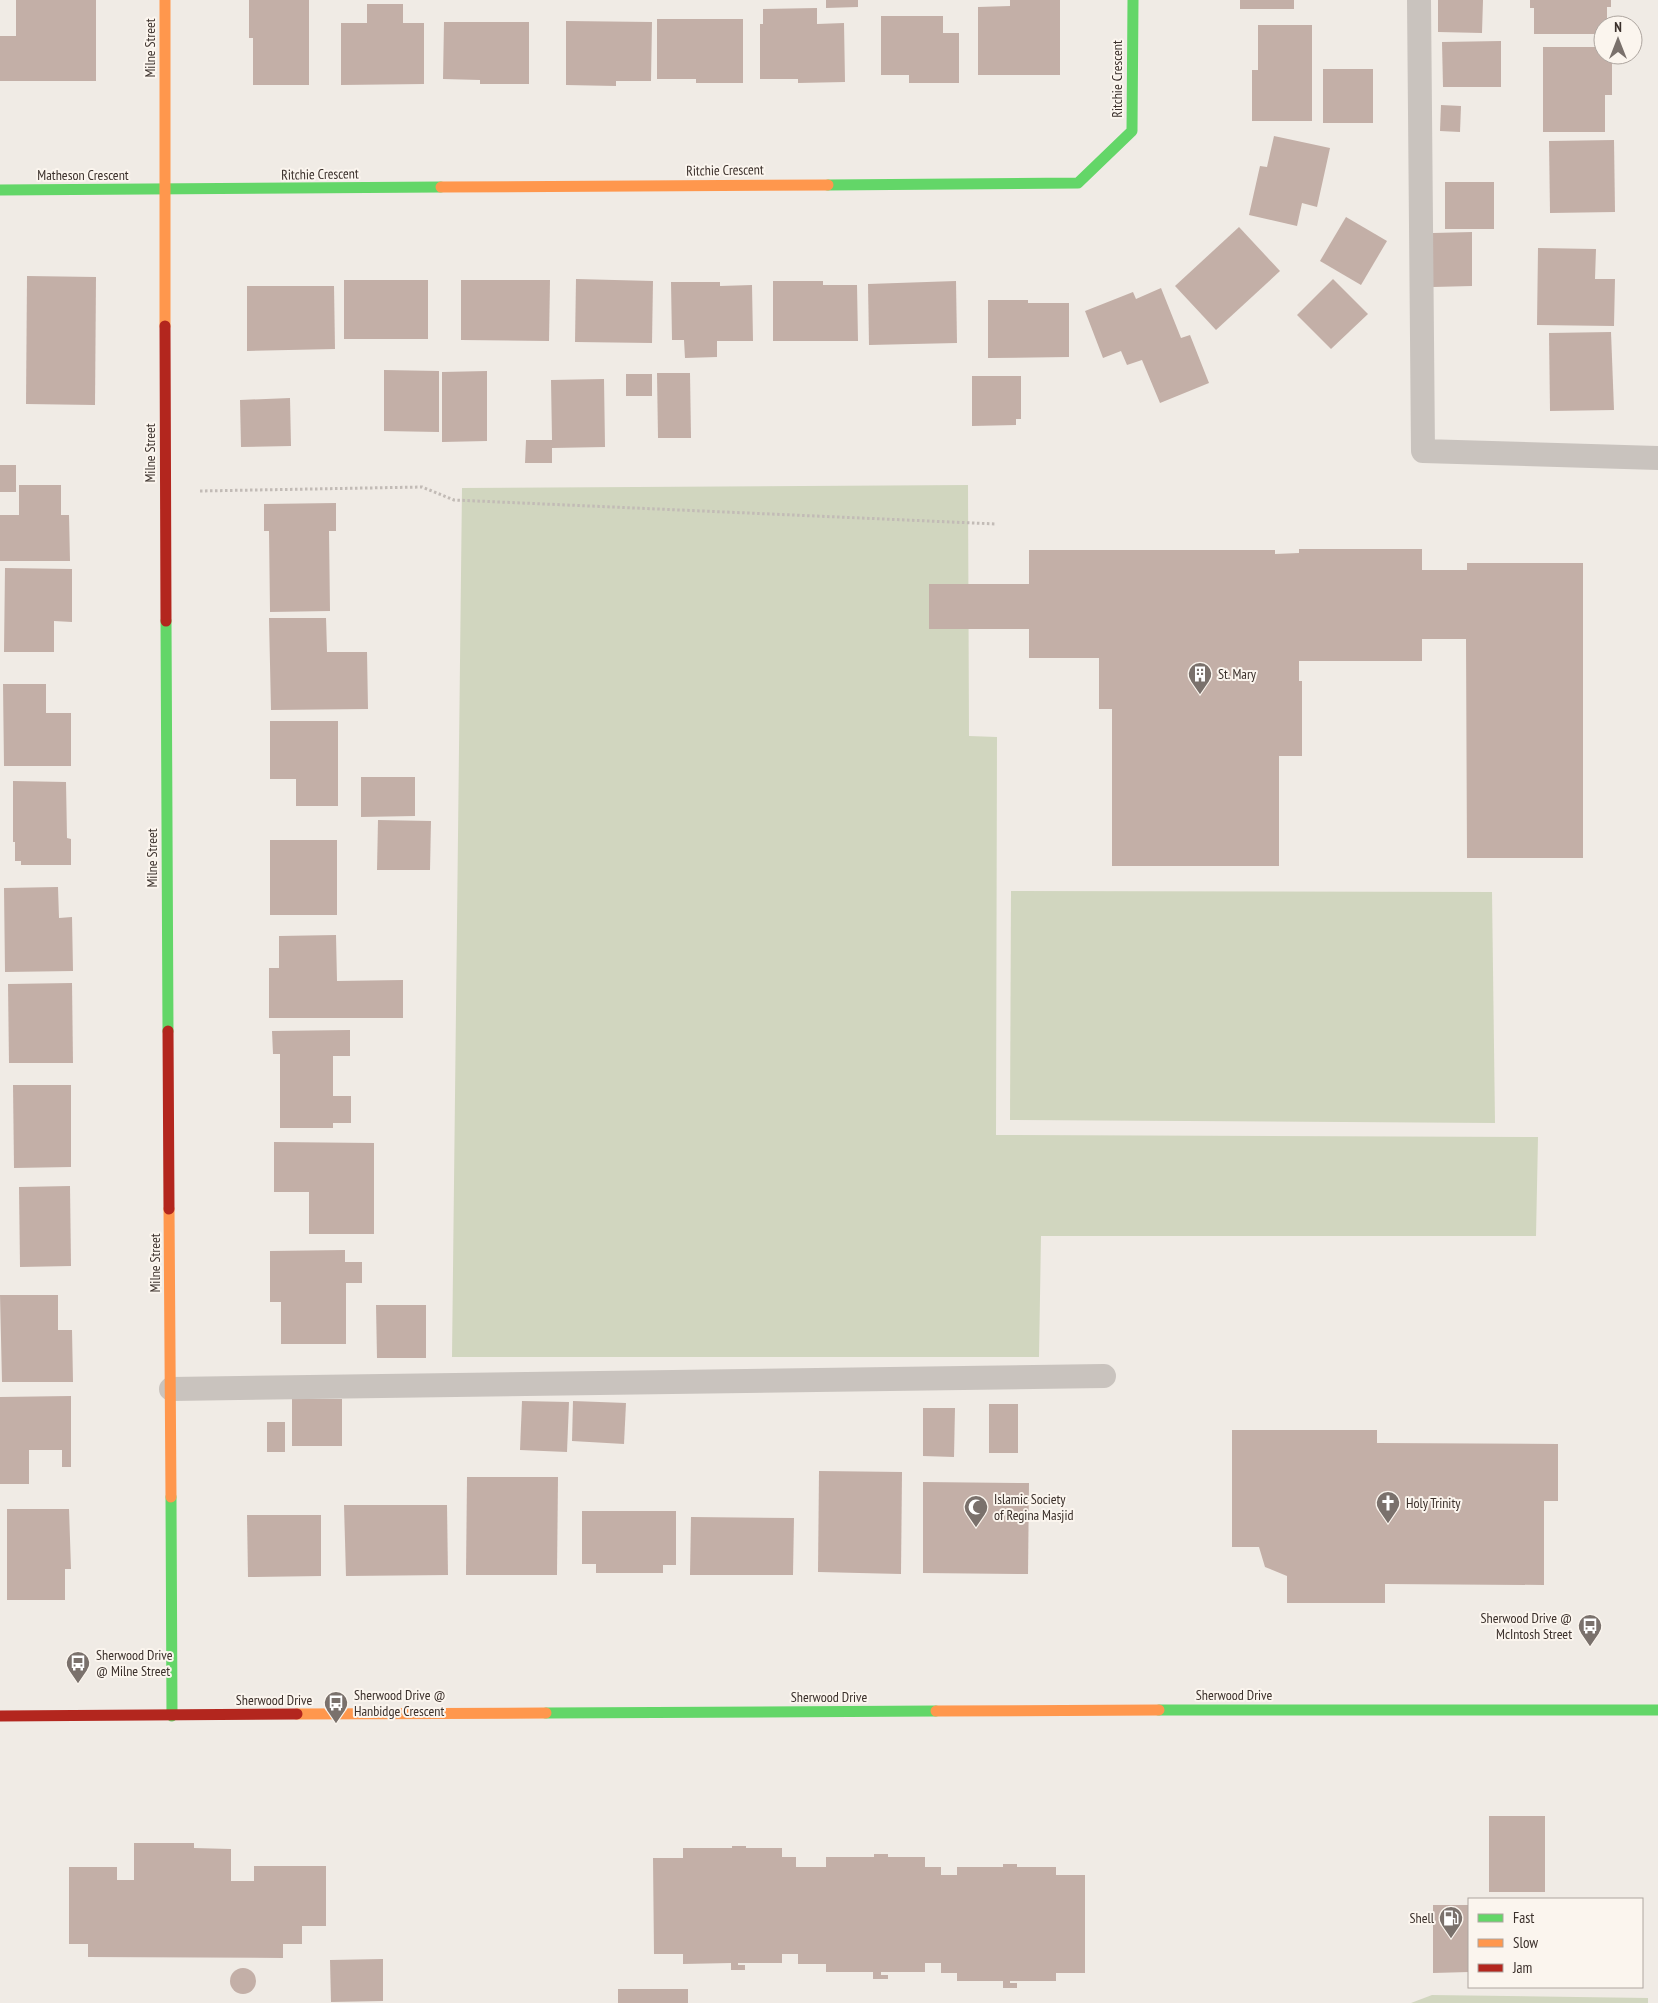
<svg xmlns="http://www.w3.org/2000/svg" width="1658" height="2003" viewBox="0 0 1658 2003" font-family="'PT Sans Narrow',sans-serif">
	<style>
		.green { fill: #d1d6bf }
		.building { fill: #c3afa7 }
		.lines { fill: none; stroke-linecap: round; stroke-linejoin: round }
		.path { stroke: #c2bbb6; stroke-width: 3; stroke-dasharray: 2.5 2.5; stroke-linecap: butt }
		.lane { stroke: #c9c3be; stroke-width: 24 }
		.fast { stroke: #63d668; stroke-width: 11 }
		.slow { stroke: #ff974d; stroke-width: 11 }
		.jam { stroke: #b3261e; stroke-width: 11 }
		.labels { text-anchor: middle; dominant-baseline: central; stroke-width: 4; stroke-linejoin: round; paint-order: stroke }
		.street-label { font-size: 14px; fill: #3b302b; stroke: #fbf5ee }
		.poi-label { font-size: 14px; fill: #3b302b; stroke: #fbf5ee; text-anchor: start }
	</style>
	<rect width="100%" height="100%" fill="#f0ebe5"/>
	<!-- green -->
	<g class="green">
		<path d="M968 485 969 736 997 737 996 1135 1538 1137 1536 1236H1041L1039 1357H452L462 488Z"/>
		<path d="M1011 891 1492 892 1495 1123 1010 1120Z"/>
		<path d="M1432 1995 1648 1998V2003H1411Z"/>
	</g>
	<!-- building -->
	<g class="building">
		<path d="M16 0H96V81H0V36H16Z"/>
		<path d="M249 0H309V85H253V38H249Z"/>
		<path d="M826 0H858V7L826 8Z"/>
		<path d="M1010 0H1060V75H978V7L1010 6Z"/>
		<rect x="1240" y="0" width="54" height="9"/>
		<path d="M1438 0H1483L1482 33 1438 32Z"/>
		<path d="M1530 0H1611V7H1607V25H1603V34H1534V8H1530Z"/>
		<path d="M367 4H403V23H424V84L341 85V23H367Z"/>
		<path d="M817 8V24L844 23 845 82 798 83V79H760V24H763V9Z"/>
		<path d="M881 16H943V33H959V83H909V75H881Z"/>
		<path d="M657 19H743V83H696V79H657Z"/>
		<path d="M566 21 652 22 651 81H616V86L566 85Z"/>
		<path d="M444 22H529V84H480V80L443 79Z"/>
		<path d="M1258 25H1312V121H1252V70H1258Z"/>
		<path d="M1501 41V87H1443L1442 42Z"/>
		<path d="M1543 47H1603V55H1612V95H1605V132H1543Z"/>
		<rect x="1323" y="69" width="50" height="54"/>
		<path d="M1441 105 1461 106 1460 132 1440 131Z"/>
		<path d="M1274 136 1330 148 1317 207 1302 203 1297 226 1249 215 1260 166 1267 167Z"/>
		<path d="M1614 140 1615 212 1550 213 1549 141Z"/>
		<rect x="1445" y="182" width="49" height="47"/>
		<path d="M1346 217 1387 241 1361 285 1320 261Z"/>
		<path d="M1239 227 1280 271 1216 330 1175 286Z"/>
		<path d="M1472 232V286L1433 287V233Z"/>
		<path d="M1538 248 1596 249 1595 279H1615L1614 326 1537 325Z"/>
		<path d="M27 276 96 277 95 405 26 404Z"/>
		<path d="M576 279 653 281 652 343 575 342Z"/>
		<path d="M1333 279 1368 314 1331 349 1297 315Z"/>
		<rect x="344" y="280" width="84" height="59"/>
		<path d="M461 280H550L549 341 461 340Z"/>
		<path d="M773 281H823V285H857L858 341H773Z"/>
		<path d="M956 281 957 343 869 345 868 284Z"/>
		<path d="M671 282H720V286L752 285 753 341H717V357L685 358 684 340H672Z"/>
		<path d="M247 286H334L335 349 247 351Z"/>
		<path d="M1161 288 1181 338 1190 335 1209 383 1160 403 1142 360 1127 365 1121 351 1103 358 1085 311 1133 292 1136 299Z"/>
		<path d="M988 300H1028V303H1069V357L988 358Z"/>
		<path d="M1611 332 1614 410 1550 411 1549 333Z"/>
		<path d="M384 370 439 371V432L384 431Z"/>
		<path d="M487 371V441L442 442V372Z"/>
		<path d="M657 373H690L691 438H658Z"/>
		<rect x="626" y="374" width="26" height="22"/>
		<path d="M972 376H1021V419H1016V425L972 426Z"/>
		<path d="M604 379 605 447 552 448V463H525L526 440H552L551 380Z"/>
		<path d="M290 398 291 446 241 447 240 400Z"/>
		<rect x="0" y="465" width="16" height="27"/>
		<path d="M19 485H61V515H69L70 561H0V515H19Z"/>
		<path d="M336 503V531H329L330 611 270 612 269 531H264V504Z"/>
		<path d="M1299 549H1422V570H1467V563H1583V858H1467L1466 639H1422V661H1299V681H1302V756H1279V866H1112V709H1099V658H1029V629H929V584H1029V550H1275V554L1299 553Z"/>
		<path d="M5 568 72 569V622L54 621V652H4Z"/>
		<path d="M269 618H326L327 652H367L368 709 271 710Z"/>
		<path d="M3 684H46V713H71V766H4Z"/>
		<path d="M270 721H338V806H296V779H270Z"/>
		<path d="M361 777H415V816L361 817Z"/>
		<path d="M13 781 66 782 67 838 71 839V865H21V861H15V842H13Z"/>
		<path d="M378 820 431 821 430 870H377Z"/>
		<rect x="270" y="840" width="67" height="75"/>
		<path d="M58 887 59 918 72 917 73 971 5 972 4 888Z"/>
		<path d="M336 935 337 981 403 980V1018H269V968H279V936Z"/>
		<path d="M72 983 73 1063H9L8 984Z"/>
		<path d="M350 1030V1056H333V1096H351V1123H333V1128H280V1054H273L272 1031Z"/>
		<path d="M13 1085H71V1167L14 1168Z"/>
		<path d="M274 1142 374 1143V1234H309V1192H274Z"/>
		<path d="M70 1186 71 1266 20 1267 19 1187Z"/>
		<path d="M345 1250V1262H362V1283H346V1344H281V1302H270V1251Z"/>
		<path d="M0 1295H58V1330H72L73 1382H2Z"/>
		<path d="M376 1305H426V1358H377Z"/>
		<path d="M71 1396V1467H62V1450H29V1484H0V1397Z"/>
		<rect x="292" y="1399" width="50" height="47"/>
		<path d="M522 1401 569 1402 567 1452 520 1450Z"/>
		<path d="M573 1401 626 1403 624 1444 572 1441Z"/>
		<rect x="989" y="1404" width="29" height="49"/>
		<path d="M923 1408H955L954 1457 923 1456Z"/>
		<rect x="267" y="1422" width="18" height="30"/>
		<path d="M1232 1430H1377V1443L1558 1444V1501H1544V1585L1385 1584V1603H1287V1576L1265 1567 1259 1547H1232Z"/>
		<path d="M819 1471 902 1472 901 1574 818 1572Z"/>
		<path d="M467 1477H558L557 1575H466Z"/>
		<path d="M923 1482 1029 1483 1028 1574 923 1573Z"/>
		<path d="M344 1505H447L448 1575 346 1576Z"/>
		<path d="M7 1509H69L71 1569H65V1600H7Z"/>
		<path d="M582 1511H676V1565H663V1573H596V1564H582Z"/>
		<path d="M247 1515H321V1576L248 1577Z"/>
		<path d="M691 1517 794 1518 793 1575H690Z"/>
		<rect x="1489" y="1816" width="56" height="76"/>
		<path d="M134 1843H194V1848L231 1849V1881H254V1866H326V1926H302V1944H283V1958L88 1957V1944H69V1867H117V1880H134Z"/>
		<path d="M732 1846H746V1848H782V1857H796V1867H826V1857H874V1854H888V1857H925V1867H941V1875H957V1867H1003V1864H1017V1867H1056V1875H1085V1973H1056V1981H1010V1983H1017V1988H1003V1981H957V1973H941V1963H925V1972H881V1975H888V1979H873V1972H826V1964H798V1954H782V1963H738V1965H745V1970H731V1963L683 1964V1954H654L653 1858H683V1848H732Z"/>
		<path d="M1433 1905H1469V1972L1433 1973Z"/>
		<path d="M383 1959V2001L331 2002 330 1960Z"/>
		<circle cx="243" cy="1981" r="13"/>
		<rect x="618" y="1989" width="70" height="14"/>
	</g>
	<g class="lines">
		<!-- path -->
		<path class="path" d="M200 491 422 487 454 500 996 524"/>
		<!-- lane -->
		<g class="lane">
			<path d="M1419 0 1423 451 1658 458"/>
			<path d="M171 1389 1104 1376"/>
		</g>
		<!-- fast -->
		<g class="fast">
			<path d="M828 185 1078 183 1132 131 1133 0"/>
			<path d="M0 190 441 187"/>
			<path d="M166 621 168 1031"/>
			<path d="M171 1497 172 1716"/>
			<path d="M1159 1710H1658"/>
			<path d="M546 1713 936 1711"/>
		</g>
		<!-- slow -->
		<g class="slow">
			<path d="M165 0V326"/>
			<path d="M441 187 828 185"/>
			<path d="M169 1209 171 1497"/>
			<path d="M936 1711 1159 1710"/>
			<path d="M297 1714 546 1713"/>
		</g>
		<!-- jam -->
		<g class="jam">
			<path d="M165 326 166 621"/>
			<path d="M168 1031 169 1209"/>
			<path d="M0 1716 297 1714"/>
		</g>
	</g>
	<!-- icons -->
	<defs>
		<g id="building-pin" transform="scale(1.25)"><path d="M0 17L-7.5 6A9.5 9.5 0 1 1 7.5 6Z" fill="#7a716c" stroke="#fbf5ee"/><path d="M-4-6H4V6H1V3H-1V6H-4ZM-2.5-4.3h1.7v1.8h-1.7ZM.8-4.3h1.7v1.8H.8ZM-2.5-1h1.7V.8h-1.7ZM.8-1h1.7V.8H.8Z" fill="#fff"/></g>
		<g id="church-pin" transform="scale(1.25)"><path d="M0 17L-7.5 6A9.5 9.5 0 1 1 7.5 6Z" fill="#7a716c" stroke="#fbf5ee"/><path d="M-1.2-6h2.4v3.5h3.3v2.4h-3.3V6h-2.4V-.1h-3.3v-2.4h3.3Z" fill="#fff"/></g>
		<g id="mosque-pin" transform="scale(1.25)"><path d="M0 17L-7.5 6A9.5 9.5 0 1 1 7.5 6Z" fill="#7a716c" stroke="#fbf5ee"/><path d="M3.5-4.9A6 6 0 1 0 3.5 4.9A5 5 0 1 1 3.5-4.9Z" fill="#fff"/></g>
		<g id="bus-pin" transform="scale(1.25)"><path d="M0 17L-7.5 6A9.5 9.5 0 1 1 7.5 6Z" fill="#7a716c" stroke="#fbf5ee"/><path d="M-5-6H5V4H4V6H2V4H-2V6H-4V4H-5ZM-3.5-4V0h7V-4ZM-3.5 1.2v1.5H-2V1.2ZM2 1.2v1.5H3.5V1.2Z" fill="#fff"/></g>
		<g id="fuel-pin" transform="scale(1.25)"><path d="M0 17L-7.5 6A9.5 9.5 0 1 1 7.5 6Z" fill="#7a716c" stroke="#fbf5ee"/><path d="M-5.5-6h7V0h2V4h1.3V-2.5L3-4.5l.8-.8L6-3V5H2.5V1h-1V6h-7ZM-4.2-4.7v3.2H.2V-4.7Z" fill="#fff"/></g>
	</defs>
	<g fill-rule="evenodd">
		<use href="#building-pin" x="1200" y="674"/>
		<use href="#church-pin" x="1388" y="1503"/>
		<use href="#mosque-pin" x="976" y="1507"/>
		<use href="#bus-pin" x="1590" y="1626"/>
		<use href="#bus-pin" x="78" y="1663"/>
		<use href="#bus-pin" x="336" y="1703"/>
		<use href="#fuel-pin" x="1451" y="1918"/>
	</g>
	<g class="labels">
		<!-- street labels -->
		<g class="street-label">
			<text transform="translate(150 48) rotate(-90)">Milne Street</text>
			<text transform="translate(1117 79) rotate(-90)">Ritchie Crescent</text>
			<text transform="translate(725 170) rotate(-1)">Ritchie Crescent</text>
			<text transform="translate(320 174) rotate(-1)">Ritchie Crescent</text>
			<text x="83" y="175">Matheson Crescent</text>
			<text transform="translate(150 453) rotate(-90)">Milne Street</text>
			<text transform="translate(152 858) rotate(-90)">Milne Street</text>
			<text transform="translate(155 1263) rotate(-90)">Milne Street</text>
			<text x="1234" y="1695">Sherwood Drive</text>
			<text x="829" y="1697">Sherwood Drive</text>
			<text x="274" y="1700">Sherwood Drive</text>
		</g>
		<!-- poi labels -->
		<g class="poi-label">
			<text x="1218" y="674">St. Mary</text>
			<text x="994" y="1499">Islamic Society<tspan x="994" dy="16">of Regina Masjid</tspan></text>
			<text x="1406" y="1503">Holy Trinity</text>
			<text x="1572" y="1618" text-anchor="end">Sherwood Drive @<tspan x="1572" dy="16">McIntosh Street</tspan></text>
			<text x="96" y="1655">Sherwood Drive<tspan x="96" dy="16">@ Milne Street</tspan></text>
			<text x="354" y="1695">Sherwood Drive @<tspan x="354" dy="16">Hanbidge Crescent</tspan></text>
			<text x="1434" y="1918" text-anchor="end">Shell</text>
		</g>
	</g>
	<!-- legend -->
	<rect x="1468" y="1898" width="175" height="90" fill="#fbf5ee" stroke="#aea6a0"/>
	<rect x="1478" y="1914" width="25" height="8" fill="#63d668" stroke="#aea6a0"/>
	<text x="1513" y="1923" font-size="15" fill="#3b302b">Fast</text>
	<rect x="1478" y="1939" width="25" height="8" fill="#ff974d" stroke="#aea6a0"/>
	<text x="1513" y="1948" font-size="15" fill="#3b302b">Slow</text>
	<rect x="1478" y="1964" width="25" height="8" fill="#b3261e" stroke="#aea6a0"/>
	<text x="1513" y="1973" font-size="15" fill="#3b302b">Jam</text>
	<!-- north arrow -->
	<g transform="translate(1618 40)"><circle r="24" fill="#fbf5ee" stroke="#aea6a0"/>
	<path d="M0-4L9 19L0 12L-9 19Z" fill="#7a716c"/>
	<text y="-8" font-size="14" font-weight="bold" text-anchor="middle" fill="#3b302b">N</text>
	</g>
</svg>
